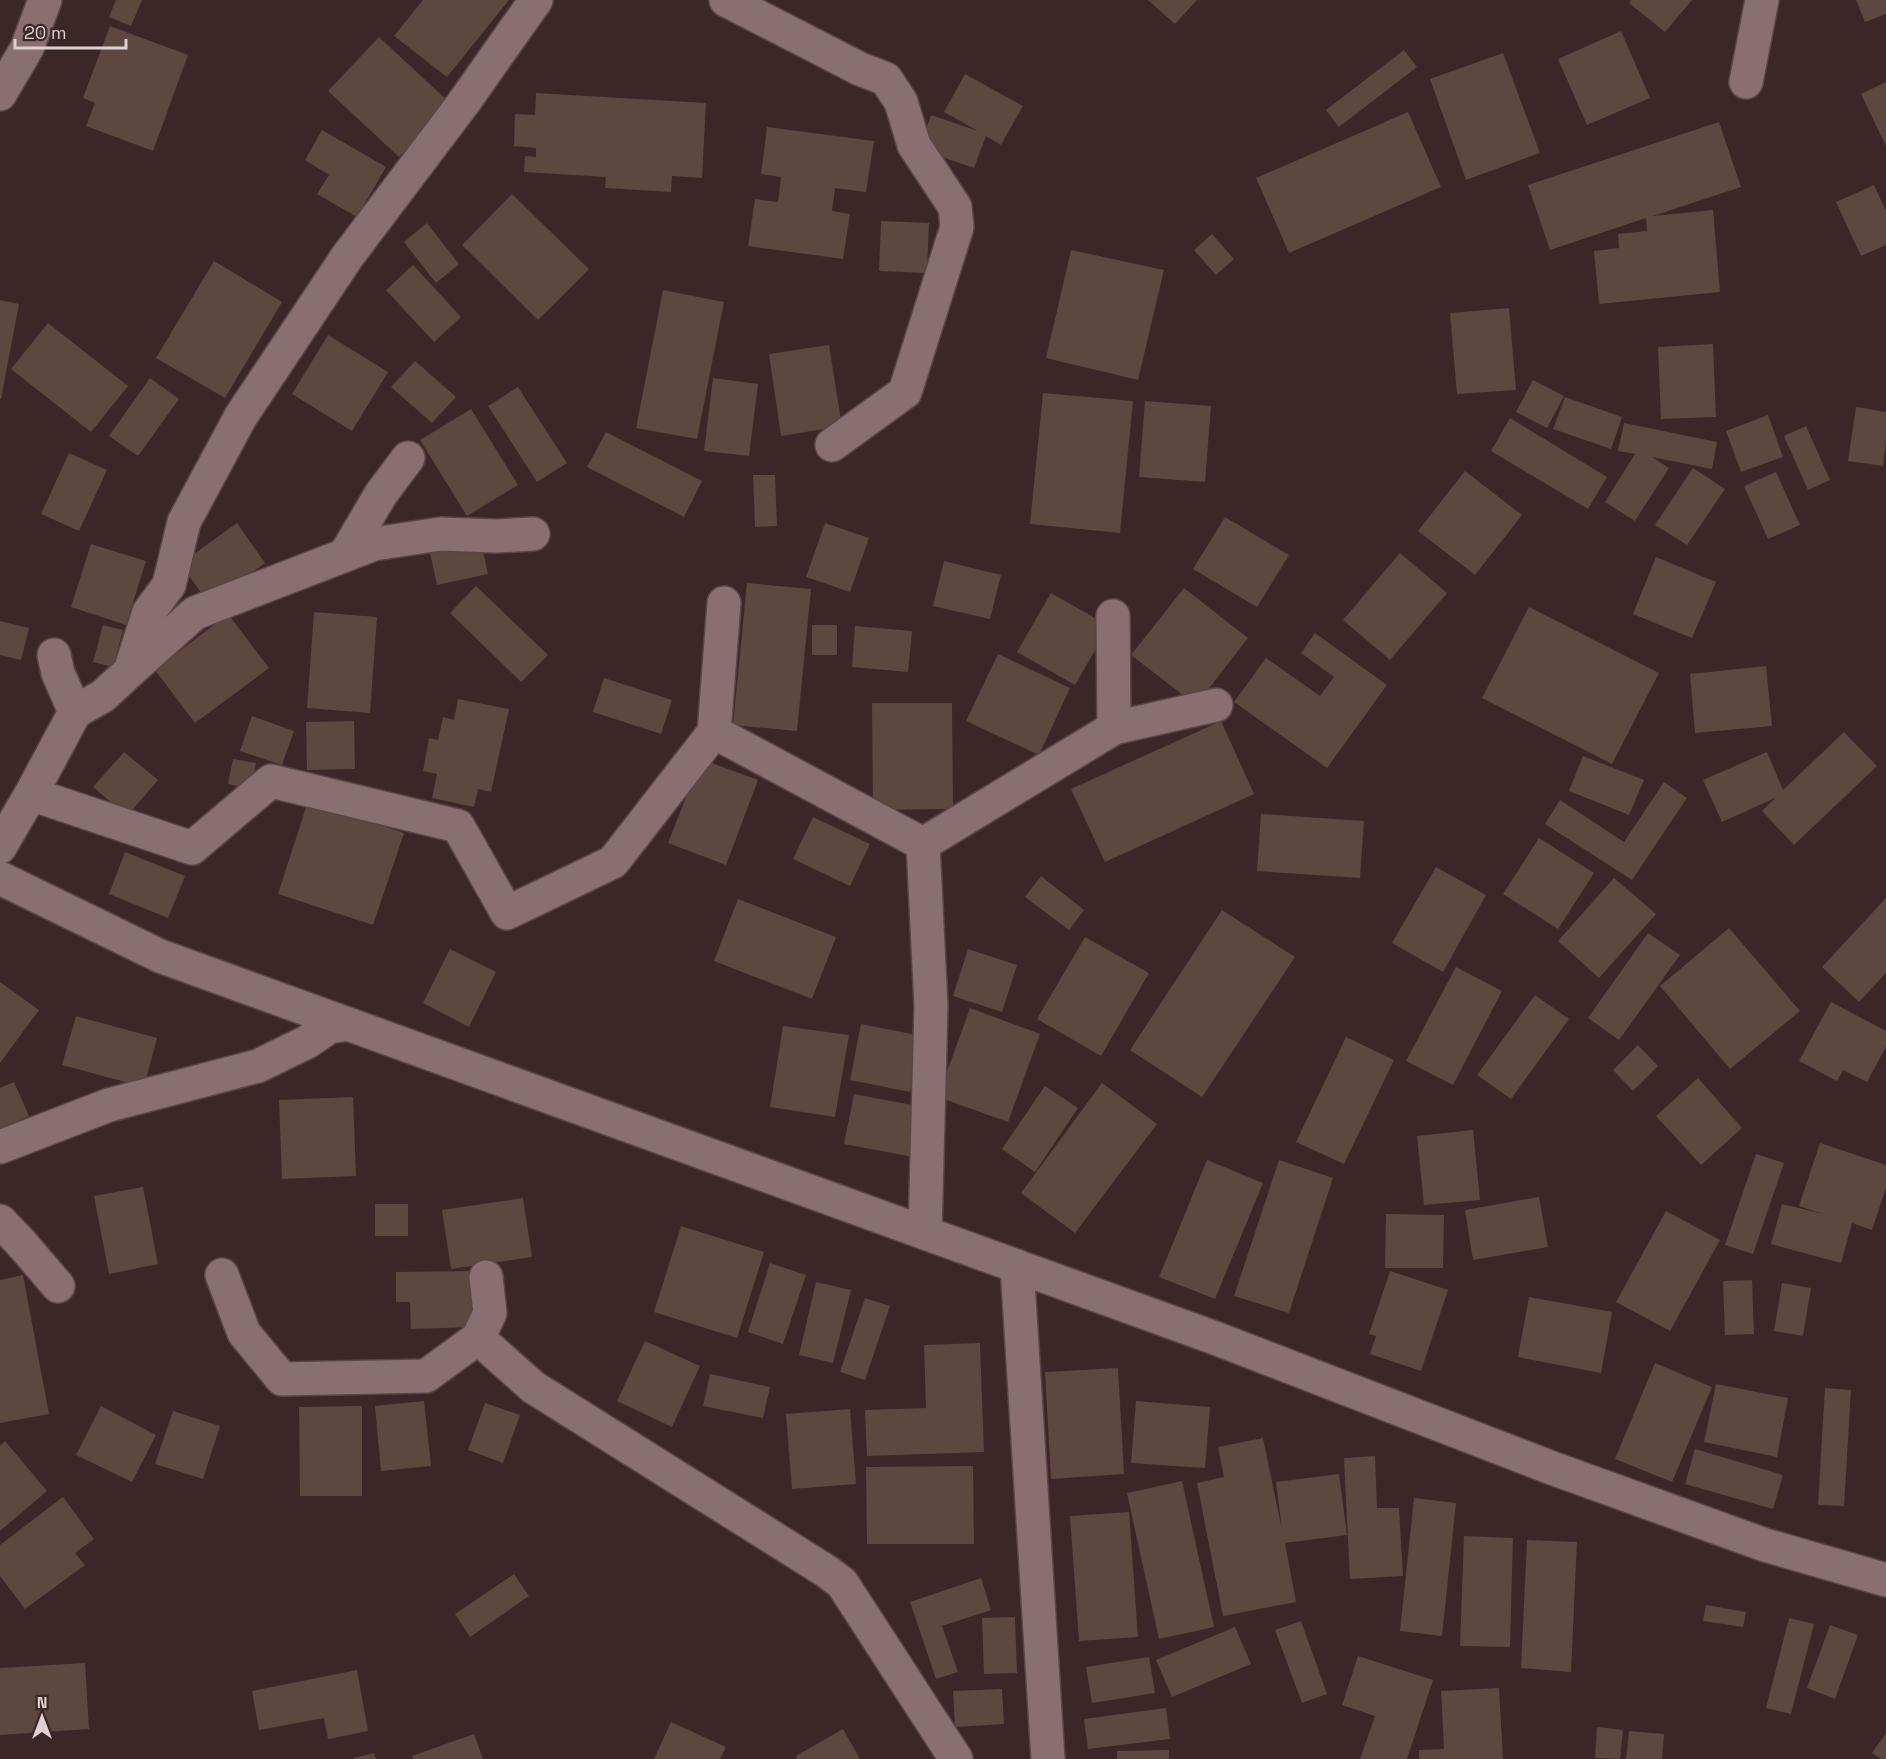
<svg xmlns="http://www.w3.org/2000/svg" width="1886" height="1759" viewBox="0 0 1886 1759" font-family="'Space Grotesk',sans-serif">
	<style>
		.building { fill: #5d473f }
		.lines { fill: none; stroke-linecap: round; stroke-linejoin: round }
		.minor-casing { stroke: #584547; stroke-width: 36 }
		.secondary-casing { stroke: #584547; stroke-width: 36 }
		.minor { stroke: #8a6f71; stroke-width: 33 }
		.secondary { stroke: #8a6f71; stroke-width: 33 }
	</style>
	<rect width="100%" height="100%" fill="#3c2628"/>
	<!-- building -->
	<g class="building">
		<path d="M116 0H142L131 26 109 17Z"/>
		<path d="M423 0H509L447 77 394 36Z"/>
		<path d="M1148 0H1197L1175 24Z"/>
		<path d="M1631 0H1692L1665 32 1629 3Z"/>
		<path d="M1856 0H1886V14L1865 22Z"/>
		<path d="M110 26 188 55 153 151 86 126 95 103 83 98Z"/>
		<path d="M1621 31 1650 98 1587 125 1558 59Z"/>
		<path d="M379 37 450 103 399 157 328 91Z"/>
		<path d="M1404 50 1417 67 1339 127 1326 110Z"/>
		<path d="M1503 53 1540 153 1466 180 1430 79Z"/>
		<path d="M965 74 1023 106 1001 145 986 136 974 168 919 149 931 115 978 131 944 112Z"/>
		<path d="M1886 82V146L1861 94Z"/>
		<path d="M536 93 706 103 702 178 672 176 671 192 605 188 606 177 524 172 525 156 536 157V148L514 146 515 114 535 115Z"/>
		<path d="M1408 112 1441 187 1289 253 1256 178Z"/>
		<path d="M1719 122 1741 187 1653 216 1713 210 1720 292 1599 304 1594 251 1619 248 1618 234 1647 231 1646 218 1550 250 1528 185Z"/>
		<path d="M767 127 874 141 866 192 835 188 832 211 850 214 843 259 748 246 755 199 778 202 781 177 761 174Z"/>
		<path d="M322 130 386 167 357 217 317 194 329 175 305 160Z"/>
		<path d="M1874 185 1886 211V245L1861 256 1836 202Z"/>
		<path d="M512 194 589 269 538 320 462 245Z"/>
		<path d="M881 221 929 223 927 273 879 271Z"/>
		<path d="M427 223 459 264 436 283 404 242Z"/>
		<path d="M1212 234 1234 259 1216 275 1194 250Z"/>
		<path d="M1071 250 1164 270 1138 380 1046 358Z"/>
		<path d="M214 261 282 302 225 398 156 358Z"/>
		<path d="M413 265 461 317 434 342 386 290Z"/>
		<path d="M663 290 724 302 697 439 636 428Z"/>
		<path d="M0 300 19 304 1 399H0Z"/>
		<path d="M1509 308 1516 390 1457 394 1450 313Z"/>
		<path d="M48 323 128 386 91 432 11 369Z"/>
		<path d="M328 335 388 372 352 431 292 394Z"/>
		<path d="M1713 344 1716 417 1661 419 1658 347Z"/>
		<path d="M829 345 842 426 781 436 769 354Z"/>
		<path d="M415 361 456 397 432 423 391 387Z"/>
		<path d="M150 378 179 399 138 456 109 436Z"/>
		<path d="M713 378 758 384 749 456 704 451Z"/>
		<path d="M1533 380 1564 396 1547 428 1516 412Z"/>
		<path d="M518 387 567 463 537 482 488 406Z"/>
		<path d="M1043 393 1133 401 1120 533 1030 524Z"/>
		<path d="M1565 397 1622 417 1611 449 1553 429Z"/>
		<path d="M1145 401 1211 406 1205 482 1139 477Z"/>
		<path d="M1856 407 1886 412V441L1883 466 1848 461Z"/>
		<path d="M471 409 518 485 467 516 420 440Z"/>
		<path d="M1768 415 1783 457 1741 472 1726 431Z"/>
		<path d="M1510 418 1607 477 1588 509 1491 451Z"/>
		<path d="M1624 423 1717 442 1712 469 1652 457 1669 468 1635 521 1605 502 1635 454 1618 451Z"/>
		<path d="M1806 426 1830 480 1808 490 1784 436Z"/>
		<path d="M606 432 702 481 684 517 587 467Z"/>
		<path d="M69 453 107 470 79 531 41 514Z"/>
		<path d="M1693 468 1725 489 1687 545 1655 525Z"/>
		<path d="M1465 471 1522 515 1475 575 1418 531Z"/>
		<path d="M1776 472 1800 525 1768 539 1744 486Z"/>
		<path d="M753 475H775L777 526 755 527Z"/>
		<path d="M1225 517 1289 555 1257 607 1193 569Z"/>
		<path d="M237 523 265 563 209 603 180 564Z"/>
		<path d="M825 523 869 538 850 592 806 577Z"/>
		<path d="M481 542 488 574 437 585 430 553Z"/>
		<path d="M91 544 146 561 126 625 71 607Z"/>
		<path d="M1400 553 1447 593 1390 660 1343 620Z"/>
		<path d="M1656 557 1716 582 1692 638 1633 614Z"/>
		<path d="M944 561 1001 575 990 619 933 606Z"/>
		<path d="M747 583 811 589 797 731 733 725Z"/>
		<path d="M476 586 548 655 521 682 450 613Z"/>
		<path d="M1184 588 1248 638 1196 705 1131 655Z"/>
		<path d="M1051 593 1109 626 1075 685 1017 652Z"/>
		<path d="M1529 607 1659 673 1612 764 1482 698Z"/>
		<path d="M314 612 377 617 370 713 307 708Z"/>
		<path d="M228 614 269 668 195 723 155 670Z"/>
		<path d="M0 621 29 628 21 660 0 655Z"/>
		<path d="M103 625 123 630 113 667 93 662Z"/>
		<rect x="812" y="625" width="25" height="30"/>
		<path d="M855 626 912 631 908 672 852 667Z"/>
		<path d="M1315 633 1387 685 1327 768 1234 702 1266 658 1320 696 1334 677 1301 653Z"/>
		<path d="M998 654 1070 688 1039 755 966 721Z"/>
		<path d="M1766 666 1772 726 1695 733 1690 674Z"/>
		<path d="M604 678 672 700 661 734 593 712Z"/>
		<path d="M458 699 509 709 491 792 478 789 474 807 432 798 437 774 423 771 429 738 438 740 443 717 454 720Z"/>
		<path d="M872 703H952L953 809 873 810Z"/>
		<path d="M252 716 294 731 282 765 240 751Z"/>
		<path d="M354 721 355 769 307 770 306 722Z"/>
		<path d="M1221 721 1254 794 1105 862 1071 789Z"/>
		<path d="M1844 732 1877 766 1794 845 1762 811 1775 798 1722 822 1703 780 1767 752 1783 790Z"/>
		<path d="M124 752 158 780 127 816 93 787Z"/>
		<path d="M1583 756 1644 780 1629 815 1569 791Z"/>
		<path d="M233 759 256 763 251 789 228 784Z"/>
		<path d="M701 759 758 780 726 865 668 843Z"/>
		<path d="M1664 782 1687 798 1632 880 1545 824 1560 800 1624 842Z"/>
		<path d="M308 801 404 833 373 925 278 894Z"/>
		<path d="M1261 814 1364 821 1360 878 1257 871Z"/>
		<path d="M813 817 870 844 850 886 793 859Z"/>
		<path d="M1539 838 1594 873 1558 929 1503 894Z"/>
		<path d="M125 852 185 876 168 918 109 894Z"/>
		<path d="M1436 867 1486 895 1443 972 1392 943Z"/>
		<path d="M1041 876 1084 910 1069 930 1025 897Z"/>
		<path d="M1614 878 1656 914 1599 978 1558 941Z"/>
		<path d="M1886 898V973L1859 1002 1822 967Z"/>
		<path d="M738 899 836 937 812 999 714 961Z"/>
		<path d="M1222 910 1295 957 1202 1097 1130 1050Z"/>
		<path d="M1729 928 1800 1011 1730 1069 1660 986Z"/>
		<path d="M1648 933 1680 955 1619 1040 1588 1018Z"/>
		<path d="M1085 937 1149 973 1101 1056 1037 1019Z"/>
		<path d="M450 949 496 972 469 1027 423 1003Z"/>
		<path d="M968 949 1017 965 1002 1012 953 996Z"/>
		<path d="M1456 967 1502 991 1453 1085 1406 1061Z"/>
		<path d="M0 982 39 1010 0 1063Z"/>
		<path d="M1535 995 1569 1019 1511 1099 1477 1075Z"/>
		<path d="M1831 1002 1886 1031V1047L1867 1082 1843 1070 1837 1081 1799 1061Z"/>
		<path d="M970 1008 1040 1034 1008 1122 938 1097Z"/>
		<path d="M76 1016 157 1038 144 1087 62 1065Z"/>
		<path d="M861 1024 922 1036 910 1092 850 1080Z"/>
		<path d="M783 1026 849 1035 835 1117 770 1107Z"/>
		<path d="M1346 1037 1394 1060 1344 1164 1296 1142Z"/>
		<path d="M1638 1045 1658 1066 1633 1091 1613 1070Z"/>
		<path d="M1698 1078 1742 1128 1701 1165 1656 1116Z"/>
		<path d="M14 1082 29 1116 0 1129V1088Z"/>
		<path d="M1102 1083 1157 1124 1075 1233 1021 1193Z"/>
		<path d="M1045 1086 1078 1108 1035 1172 1002 1149Z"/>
		<path d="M854 1094 928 1108 918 1158 844 1144Z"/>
		<path d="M353 1097 356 1176 282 1179 279 1100Z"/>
		<path d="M1473 1130 1480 1200 1424 1205 1417 1136Z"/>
		<path d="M1820 1143 1886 1165V1188L1872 1230 1852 1223 1841 1263 1771 1244 1782 1204 1823 1214 1799 1206Z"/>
		<path d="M1756 1154 1784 1163 1753 1254 1725 1245Z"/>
		<path d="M1207 1160 1263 1183 1215 1299 1159 1277Z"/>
		<path d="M1279 1160 1333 1178 1289 1313 1234 1296Z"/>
		<path d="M143 1187 158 1264 109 1274 94 1196Z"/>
		<path d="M1539 1197 1548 1247 1473 1260 1465 1210Z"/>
		<path d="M523 1198 532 1257 451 1269 442 1210Z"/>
		<rect x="375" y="1204" width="33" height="32"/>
		<path d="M1666 1211 1720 1240 1670 1331 1616 1302Z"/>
		<path d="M1386 1214 1444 1215 1443 1268H1385Z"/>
		<path d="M681 1226 764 1252 737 1338 654 1312Z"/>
		<path d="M770 1263 806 1275 783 1344 748 1332Z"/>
		<path d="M475 1271V1327L411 1329 410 1302H396V1272Z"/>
		<path d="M1390 1271 1448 1290 1421 1371 1370 1354 1376 1336 1369 1334Z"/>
		<path d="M23 1275 49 1414 0 1423V1280Z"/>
		<path d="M1752 1280 1754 1334 1725 1335 1723 1281Z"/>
		<path d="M816 1282 851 1290 833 1363 799 1355Z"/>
		<path d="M1782 1283 1811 1288 1803 1336 1774 1331Z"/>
		<path d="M1529 1297 1612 1312 1601 1373 1518 1357Z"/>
		<path d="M865 1298 890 1306 865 1380 840 1372Z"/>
		<path d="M645 1341 700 1366 672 1427 617 1401Z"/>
		<path d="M980 1343 984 1452 867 1456 865 1410 926 1408 924 1345Z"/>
		<path d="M1655 1363 1712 1387 1672 1482 1615 1459Z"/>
		<path d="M1118 1368 1124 1474 1051 1479 1045 1372Z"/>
		<path d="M710 1374 770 1387 763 1418 703 1406Z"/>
		<path d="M1716 1384 1788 1398 1777 1457 1704 1442Z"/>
		<path d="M1825 1388 1851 1390 1844 1506 1818 1505Z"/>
		<path d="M424 1401 431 1466 381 1471 375 1406Z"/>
		<path d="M1136 1401 1210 1407 1205 1468 1131 1463Z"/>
		<path d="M485 1403 520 1415 503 1463 468 1450Z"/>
		<path d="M101 1406 156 1435 132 1482 76 1455Z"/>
		<path d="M362 1406V1496H300L299 1407Z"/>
		<path d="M850 1409 856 1484 792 1489 786 1414Z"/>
		<path d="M173 1411 220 1426 203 1479 155 1464Z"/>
		<path d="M1263 1438 1282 1530 1276 1482 1339 1474 1347 1535 1285 1543 1296 1602 1223 1616 1197 1483 1224 1477 1218 1447Z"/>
		<path d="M5 1441 47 1491 0 1531V1446Z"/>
		<path d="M1695 1449 1783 1475 1773 1509 1685 1484Z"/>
		<path d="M1375 1456 1377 1508H1399L1403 1576 1350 1579 1344 1458Z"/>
		<path d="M973 1466 974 1544H867L866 1467Z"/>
		<path d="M1182 1481 1214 1627 1159 1639 1127 1493Z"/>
		<path d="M63 1497 94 1539 75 1553 85 1565 25 1609 0 1576V1545Z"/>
		<path d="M1414 1498 1456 1503 1442 1636 1400 1631Z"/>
		<path d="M1129 1512 1138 1637 1079 1641 1070 1516Z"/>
		<path d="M1464 1536 1513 1538 1510 1647 1460 1646Z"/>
		<path d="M1527 1540 1577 1542 1571 1672 1521 1668Z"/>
		<path d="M514 1574 529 1596 470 1637 455 1614Z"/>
		<path d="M981 1578 991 1610 942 1626 958 1672 936 1679 910 1602Z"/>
		<path d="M1706 1605 1746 1612 1743 1627 1703 1621Z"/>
		<path d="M1015 1617 1017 1673 984 1674 982 1618Z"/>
		<path d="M1789 1618 1814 1624 1791 1714 1766 1708Z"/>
		<path d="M1301 1621 1327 1694 1302 1703 1275 1630Z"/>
		<path d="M1830 1625 1858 1635 1835 1699 1807 1688Z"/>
		<path d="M1235 1627 1251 1664 1172 1697 1156 1660Z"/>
		<path d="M1358 1656 1433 1680 1407 1759H1360L1375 1716 1342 1705Z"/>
		<path d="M1149 1657 1155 1693 1092 1703 1086 1667Z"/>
		<path d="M85 1663 89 1729 0 1735V1668Z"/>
		<path d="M357 1670 368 1731 328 1739 324 1718 259 1730 252 1691Z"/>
		<path d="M1499 1688 1503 1759H1419V1750L1444 1749 1441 1691Z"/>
		<path d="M1002 1689 1004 1724 955 1727 953 1691Z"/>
		<path d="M1166 1708 1170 1739 1088 1749 1084 1719Z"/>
		<path d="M671 1722 726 1747 720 1759H654Z"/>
		<path d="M1597 1727 1623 1730 1620 1759 1595 1758Z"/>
		<path d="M843 1729 860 1759H797L796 1756Z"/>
		<path d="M1629 1731 1664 1734 1662 1759H1626Z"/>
		<path d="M1886 1733V1759H1881L1872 1753Z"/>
		<path d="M474 1734 483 1759H413L412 1756Z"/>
		<path d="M1169 1750V1759H1117V1751Z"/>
		<path d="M374 1753 376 1759H354V1758Z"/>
	</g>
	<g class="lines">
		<!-- minor casing -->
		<g class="minor-casing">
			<g id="minor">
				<path d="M726 0 860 69 886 79 901 102 914 145 955 207 957 227 905 392 832 445"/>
				<path d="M1746 82 1762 0"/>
				<path d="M0 94 27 48 45 0"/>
				<path d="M345 555 381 494 408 458"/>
				<path d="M54 655 58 673 75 712"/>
				<path d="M131 670 195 613 374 544 440 534 496 536 533 534"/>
				<path d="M1114 728 1216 705"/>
				<path d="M714 732 923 844 931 1006 925 1233"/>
				<path d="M31 794 192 848 271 781 458 826 507 913 613 862 714 732 724 603"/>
				<path d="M923 844 1114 728 1113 616"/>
				<path d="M0 847 31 794 75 712 103 696 130 671 149 612 169 585 184 522 241 416 347 257 464 102 536 0"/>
				<path d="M0 1147 109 1105 258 1066 307 1042 329 1027 348 1024"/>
				<path d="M0 1221 22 1244 58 1286"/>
				<path d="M1017 1266 1048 1759"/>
				<path d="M222 1275 244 1333 282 1379 426 1376 478 1338 490 1313 486 1277"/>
				<path d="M478 1338 533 1387 826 1571 842 1583 956 1759"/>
			</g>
		</g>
		<!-- secondary casing -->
		<g class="secondary-casing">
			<path id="secondary" d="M0 878 160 956 1215 1338 1552 1468 1765 1545 1886 1580"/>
		</g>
		<!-- minor -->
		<use href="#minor" class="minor"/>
		<!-- secondary -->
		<use href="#secondary" class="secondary"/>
	</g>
	<!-- north arrow -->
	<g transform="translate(42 1717)" stroke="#3c2628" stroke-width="4.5" paint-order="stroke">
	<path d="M0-4.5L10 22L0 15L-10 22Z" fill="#dfd0d1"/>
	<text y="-9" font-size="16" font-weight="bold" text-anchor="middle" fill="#dfd0d1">N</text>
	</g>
	<!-- scale -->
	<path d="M15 39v9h111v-9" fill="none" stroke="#dfd0d1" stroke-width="3"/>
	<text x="24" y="39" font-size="18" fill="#dfd0d1" stroke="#3c2628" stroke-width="4.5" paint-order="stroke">20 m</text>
</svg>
